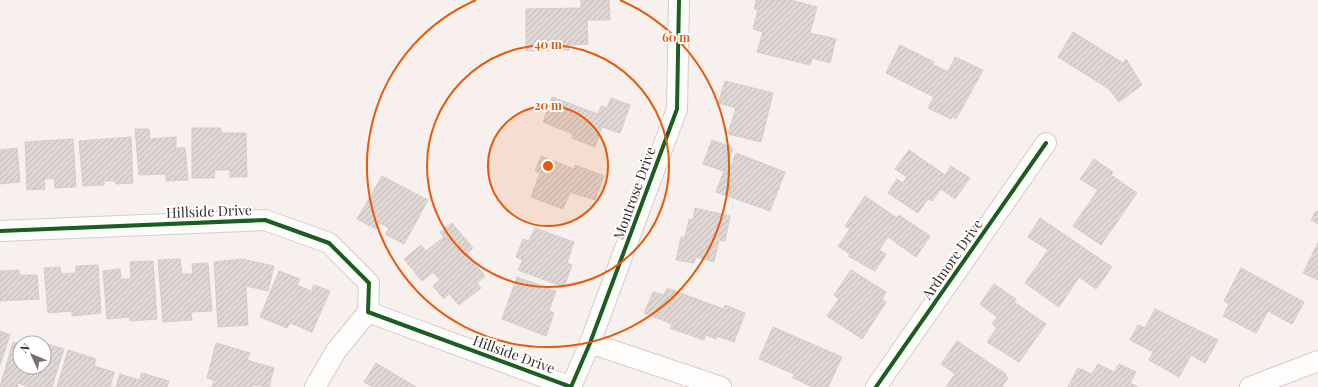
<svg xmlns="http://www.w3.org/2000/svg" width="1318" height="387" viewBox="0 0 1318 387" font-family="'Playfair Display',serif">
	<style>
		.building { fill: url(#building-hatch); stroke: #d4cdc9 }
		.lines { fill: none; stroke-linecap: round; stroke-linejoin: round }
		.minor-casing { stroke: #d4cdc9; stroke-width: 22 }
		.minor { stroke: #fefdfc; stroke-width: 20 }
		.cycleway-casing { stroke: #fff; stroke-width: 6 }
		.cycleway { stroke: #1b5e20; stroke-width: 4 }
		.ring { fill: none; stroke: #e8590c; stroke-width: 2 }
		.labels { text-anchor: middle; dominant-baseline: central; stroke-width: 4; stroke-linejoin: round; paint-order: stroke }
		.street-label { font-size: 14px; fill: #342d29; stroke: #fff }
		.centre { fill: #e8590c; stroke: #fff; stroke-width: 2 }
		.ring-label { font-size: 12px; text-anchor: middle; font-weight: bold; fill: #e8590c; stroke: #fff; stroke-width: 4; stroke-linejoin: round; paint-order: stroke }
	</style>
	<defs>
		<pattern id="building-hatch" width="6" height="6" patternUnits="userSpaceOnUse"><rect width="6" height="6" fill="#ded7d3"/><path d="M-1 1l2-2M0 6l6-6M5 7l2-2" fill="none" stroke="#bfb9b5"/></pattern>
	</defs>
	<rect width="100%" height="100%" fill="#f8f0ec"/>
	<!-- building -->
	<g class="building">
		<path d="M581 0H609L610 20H587L588 44 569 45V50L526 51V9L581 8Z"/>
		<path d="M756 0H791L817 7 810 33 836 39 830 63 812 58 810 65 757 52 763 32 753 29 758 10 754 9Z"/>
		<path d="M1073 32 1123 63 1126 59 1142 85 1119 102 1109 89 1058 57Z"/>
		<path d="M900 45 934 62 932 64 948 72 955 57 983 70 956 119 952 116 951 119 928 108 934 97 886 73Z"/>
		<path d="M725 81 773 93 761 142 728 134 736 108 718 103Z"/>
		<path d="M552 97 598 114 601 106 607 108 611 98 630 105 620 133 602 127 595 147 572 138 573 134 543 122Z"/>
		<path d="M192 128H221V133H246L247 177H230V170H215L214 178H192Z"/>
		<path d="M135 129H149L150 139 176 137V148H185L188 180 166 181V174L139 175Z"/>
		<path d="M131 137 133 183 116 184V181H104V185L83 186 79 141Z"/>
		<path d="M73 139 76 187 55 188 54 178 44 179 45 189 27 190 25 142Z"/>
		<path d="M712 140 733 148 727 165 731 166 736 153 785 172 770 211 716 192 724 171 703 164Z"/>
		<path d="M17 148 20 182 0 184V150Z"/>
		<path d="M909 150 945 175 951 166 970 178 955 199 941 189 932 201 928 199 918 213 888 193 897 179 903 183 907 177 895 169Z"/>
		<path d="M541 156 574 169 575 165 604 176 595 200 570 192 563 209 531 197 540 173 535 171Z"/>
		<path d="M1094 159 1113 172 1111 175 1137 193 1101 245 1073 226 1098 190 1080 179Z"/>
		<path d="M382 176 428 200 404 244 385 234 389 228 380 223 376 229 357 219Z"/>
		<path d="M865 196 897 218 899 215 930 236 916 257 888 237 879 250 886 254 875 271 848 256 850 254 838 246 850 229 845 226Z"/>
		<path d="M695 208 730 216 725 241 719 240 714 262 696 257 694 263 676 260 681 237H685L689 219 693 220Z"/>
		<path d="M1316 211 1318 212V224L1311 220Z"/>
		<path d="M1040 218 1112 267 1096 289 1079 277 1059 307 1025 283 1048 250 1028 237Z"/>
		<path d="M452 223 473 248 467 253 485 276 477 283 481 288 459 305 449 294 444 299 433 286 440 280 433 272 422 281 404 259 421 245 426 251 444 237 440 232Z"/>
		<path d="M535 228 574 242 567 263 572 265 564 287 518 270 523 260 516 257 523 239 529 241Z"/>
		<path d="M1318 243V280L1303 273Z"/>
		<path d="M180 259 182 274H193L192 264 208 263 212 311 191 312 192 320 163 322 158 260Z"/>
		<path d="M242 259 274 266 268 291 246 286 248 325 218 327 214 262Z"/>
		<path d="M153 261 157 319 130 321V317L107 319 103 271 120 269 121 279H131L130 262Z"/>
		<path d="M98 265 101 313 72 316V311L48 313 44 268 60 267 61 274 76 273V266Z"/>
		<path d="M1241 268 1304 302 1292 324 1268 311 1256 333 1223 316 1229 304 1224 301Z"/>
		<path d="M19 270V275H37L39 299 0 301V271Z"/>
		<path d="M851 270 886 292 882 299 886 302 862 339 827 316 839 299 834 295Z"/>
		<path d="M279 271 300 279 297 285 311 291 314 285 330 291 312 332 290 323 287 328 260 317Z"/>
		<path d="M517 277 556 291 549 311 554 313 546 336 502 319Z"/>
		<path d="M994 284 1016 299 1014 302 1046 324 1019 362 987 342 997 328 992 324 997 317 980 304Z"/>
		<path d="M667 288 724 309 725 305 745 313 734 342 717 336 716 339 706 335 704 340 670 328 672 324 644 313 653 292 664 295Z"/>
		<path d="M1155 309 1218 340 1205 363 1191 355 1179 377 1149 360 1153 352 1130 340 1138 325 1145 328Z"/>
		<path d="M773 327 842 357 828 387H813L793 378 794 374 759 359Z"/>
		<path d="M0 331 10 335 0 365Z"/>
		<path d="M957 341 1006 374 1005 376 1008 378 1002 387H946L955 374 941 364Z"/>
		<path d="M13 342 20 344V367H44V343L64 349 52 387H29L18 383 17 387H0Z"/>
		<path d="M216 343 250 353 247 360 274 368 269 387 252 385V387H212L214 380 207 378Z"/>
		<path d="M68 350 96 359 94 366 114 372 110 387H57Z"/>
		<path d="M376 363 416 387H373L364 382Z"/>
		<path d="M1098 364 1114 372 1119 364 1136 372 1130 383 1138 387H1068L1078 368 1092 374Z"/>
		<path d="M142 373 169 381 167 387H116L120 374 139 380Z"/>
	</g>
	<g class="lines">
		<!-- minor casing -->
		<g class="minor-casing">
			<g id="minor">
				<path d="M0 231 265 220 329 243 369 283 368 312 571 387"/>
				<path d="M590 343 721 387"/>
				<path d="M315 387 336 351 368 312"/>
				<path d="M571 387 590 343 677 109 679 0"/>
				<path d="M876 387 1046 143"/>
				<path d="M1250 387 1318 361"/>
			</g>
		</g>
		<!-- minor -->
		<use href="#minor" class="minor"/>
		<!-- cycleway casing -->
		<g class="cycleway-casing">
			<g id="cycleway">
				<path d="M0 231 265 220 329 243 369 283 368 312 571 387"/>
				<path d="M571 387 590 343 677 109 679 0"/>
				<path d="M876 387 1046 143"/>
			</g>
		</g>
		<!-- cycleway -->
		<use href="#cycleway" class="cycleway"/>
	</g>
	<!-- distance rings -->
	<circle cx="548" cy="166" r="60" fill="#e8590c" fill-opacity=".12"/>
	<g class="ring">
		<circle cx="548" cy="166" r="60"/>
		<circle cx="548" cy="166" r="121"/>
		<path d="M620 0A181 181 0 1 1 476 0"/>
	</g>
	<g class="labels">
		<!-- street labels -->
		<g class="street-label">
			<text transform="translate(634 193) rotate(-70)">Montrose Drive</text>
			<text transform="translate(209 211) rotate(-2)">Hillside Drive</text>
			<text transform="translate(952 259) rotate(-55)">Ardmore Drive</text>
			<text transform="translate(514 354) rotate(20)">Hillside Drive</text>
		</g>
	</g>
	<circle cx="548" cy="166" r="6" class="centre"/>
	<g class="ring-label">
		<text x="676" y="42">60 m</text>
		<text x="548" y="49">40 m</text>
		<text x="548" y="110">20 m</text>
	</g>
	<!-- north arrow -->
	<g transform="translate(32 355) rotate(314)"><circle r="19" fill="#ffffff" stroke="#aeaba9"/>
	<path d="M0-3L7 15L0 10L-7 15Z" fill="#79716d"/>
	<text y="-6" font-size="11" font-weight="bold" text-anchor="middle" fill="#342d29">N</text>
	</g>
</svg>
